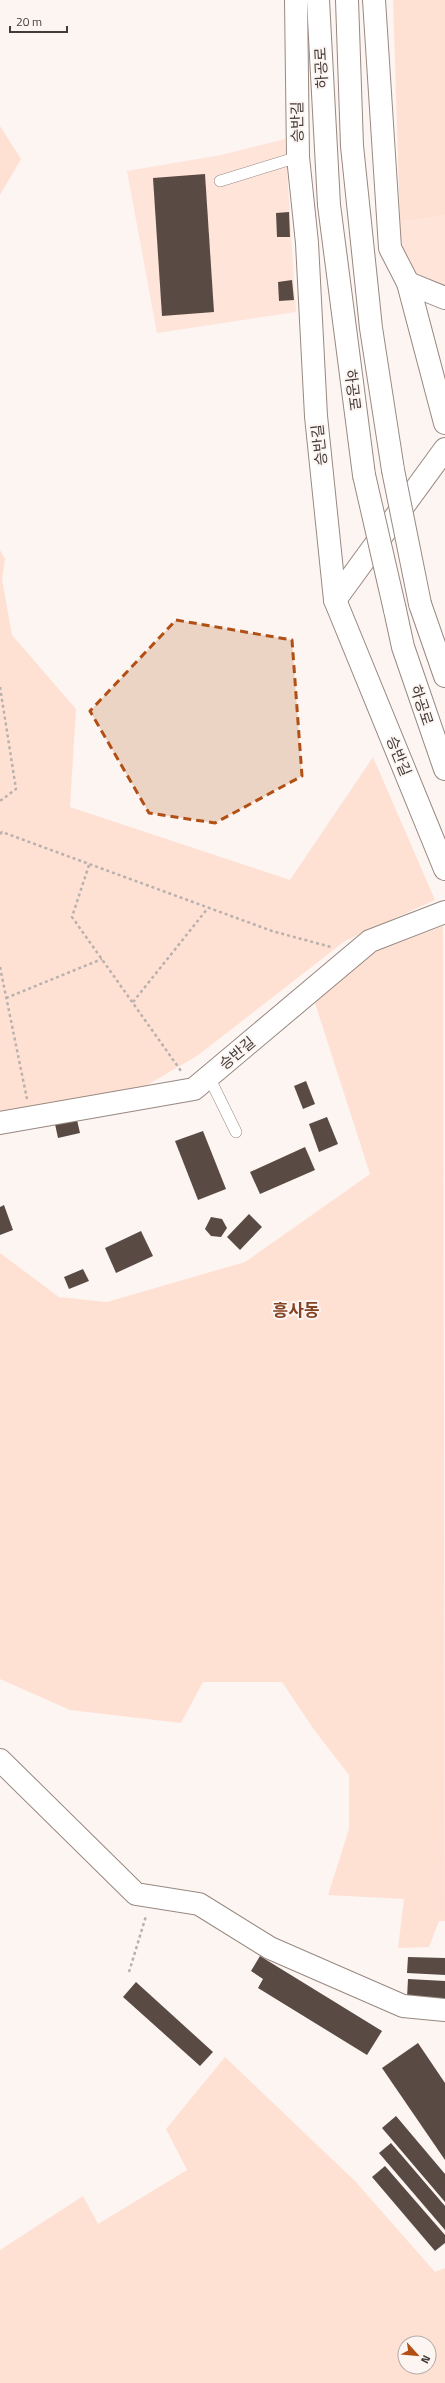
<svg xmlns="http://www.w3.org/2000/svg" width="445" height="2383" viewBox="0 0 445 2383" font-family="'Titillium Web','Noto Sans KR',sans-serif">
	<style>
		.built { fill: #fee4d9 }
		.green { fill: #ffe1d4; fill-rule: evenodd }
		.building { fill: #594b44 }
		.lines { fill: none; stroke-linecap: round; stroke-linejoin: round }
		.service-casing { stroke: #988880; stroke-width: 12 }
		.minor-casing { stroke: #988880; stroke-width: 24 }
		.tertiary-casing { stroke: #988880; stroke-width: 24 }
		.path { stroke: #b8b1ae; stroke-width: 2.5; stroke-dasharray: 3 3; stroke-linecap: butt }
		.service { stroke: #fff; stroke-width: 11 }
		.minor { stroke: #fff; stroke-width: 22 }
		.tertiary { stroke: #fff; stroke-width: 22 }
		.tertiary-bridge-casing { stroke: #988880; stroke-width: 24; stroke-linecap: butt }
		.tertiary-bridge { stroke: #fff; stroke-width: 22 }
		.marked { fill: #b14f14; fill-opacity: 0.2; stroke: #b14f14; stroke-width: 3; stroke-dasharray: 8 5; stroke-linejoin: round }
		.labels { text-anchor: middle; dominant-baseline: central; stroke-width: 4; stroke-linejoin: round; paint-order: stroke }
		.street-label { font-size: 15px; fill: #423b38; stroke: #fcf5f2 }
		.quarter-label { font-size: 17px; font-weight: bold; fill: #844322; stroke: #fcf5f2 }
	</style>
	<rect width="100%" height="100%" fill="#fcf5f2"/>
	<!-- built -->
	<g class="built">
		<path d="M285 139 296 312 157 333 127 171 221 155Z"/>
		<path d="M445 215V288L414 277 400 249V222Z"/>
	</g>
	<!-- green -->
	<g class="green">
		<path d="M393 0H445V215L400 222Z"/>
		<path d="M0 126 21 159 0 195Z"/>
		<path d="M0 550 5 559 2 579 12 635 76 709 70 807 290 880 373 757 435 900 345 941 197 1056 147 1085 0 1113Z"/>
		<path d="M443 926 445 1921H439L429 1947 398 1948 404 1899 328 1895 349 1829V1775L315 1731 282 1682H203L181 1723 70 1710 0 1679V1253L59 1297 107 1302 245 1262 370 1174 313 997 369 954Z"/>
		<path d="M225 2057 355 2181 435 2272 445 2268V2383H0V2250L83 2196 98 2224 187 2170 166 2129ZM405 2343H429V2367H405Z"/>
	</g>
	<!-- building -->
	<g class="building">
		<path d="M205 174 214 312 162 316 153 178Z"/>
		<path d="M289 212 290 237H277L276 213Z"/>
		<path d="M292 280 294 300 279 301 278 282Z"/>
		<path d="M306 1081 315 1104 303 1109 294 1086Z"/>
		<path d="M327 1117 338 1144 319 1152 309 1124Z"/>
		<path d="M77 1120 80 1133 58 1138 55 1124Z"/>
		<path d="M203 1131 226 1189 198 1200 175 1141Z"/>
		<path d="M305 1147 315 1170 260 1194 250 1172Z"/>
		<path d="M4 1205 13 1230 0 1235V1207Z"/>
		<path d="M249 1214 262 1227 240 1250 227 1237Z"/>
		<path d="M211 1217 222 1219 227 1228 221 1237 211 1236 205 1229Z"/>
		<path d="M141 1231 153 1256 116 1273 105 1248Z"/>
		<path d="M83 1269 89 1281 69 1289 64 1277Z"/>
		<path d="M260 1956 382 2031 367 2055 258 1988 263 1979 251 1971Z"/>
		<path d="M408 1957 445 1958V1975L407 1973Z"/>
		<path d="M408 1979 445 1981V1999L407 1998Z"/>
		<path d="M136 1982 213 2052 200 2066 123 1997Z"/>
		<path d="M418 2043 445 2083V2160L382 2068Z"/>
		<path d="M396 2116 445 2174V2202L382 2128Z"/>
		<path d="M391 2143 445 2206V2230L379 2153Z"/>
		<path d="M385 2166 445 2235V2243L435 2251 372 2177Z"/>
	</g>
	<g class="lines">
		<!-- service casing -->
		<g class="service-casing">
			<g id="service">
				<path d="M220 181 298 157"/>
				<path d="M209 1077 236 1132"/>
			</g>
		</g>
		<!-- minor casing -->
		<g class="minor-casing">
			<g id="minor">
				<path d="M296 0 298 157 307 243 316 416 335 600 445 869"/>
				<path d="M408 283 445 298"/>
				<path d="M335 600 445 449"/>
				<path d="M0 1123 194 1089 370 941 445 912"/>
				<path d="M0 1760 136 1894 199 1904 270 1948 403 2006 445 2010"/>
			</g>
		</g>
		<!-- tertiary casing -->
		<g class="tertiary-casing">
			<g id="tertiary">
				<path d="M318 0 329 205 364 475"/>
				<path d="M347 0 352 146 371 328 393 470"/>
				<path d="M374 0 390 248 408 283 445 423"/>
				<path d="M420 604 445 676"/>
				<path d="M395 610 403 647 445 769"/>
			</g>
		</g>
		<!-- path -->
		<g class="path">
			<path d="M0 687 16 789 0 801"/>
			<path d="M0 834 2 832 272 931 331 947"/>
			<path d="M89 865 72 917 181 1071"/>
			<path d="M0 967 27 1099"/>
			<path d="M6 998 102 959"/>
			<path d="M133 1002 208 908"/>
			<path d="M129 1972 146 1916"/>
		</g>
		<!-- service -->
		<use href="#service" class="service"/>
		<!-- minor -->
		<use href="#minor" class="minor"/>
		<!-- tertiary -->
		<use href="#tertiary" class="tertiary"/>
		<!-- tertiary-bridge casing -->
		<g class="tertiary-bridge-casing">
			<g id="tertiary-bridge">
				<path d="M393 470 420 604"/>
				<path d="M364 475 395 610"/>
			</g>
		</g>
		<!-- tertiary-bridge -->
		<use href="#tertiary-bridge" class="tertiary-bridge"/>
	</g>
	<!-- marked area -->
	<path class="marked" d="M176 620 292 640 302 776 215 823 149 813 90 711Z"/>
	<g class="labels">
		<!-- street labels -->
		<g class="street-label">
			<text transform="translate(321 68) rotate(-93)">하공로</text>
			<text transform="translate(297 122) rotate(-91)">승반길</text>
			<text transform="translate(353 390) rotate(83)">하공로</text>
			<text transform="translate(319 445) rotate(-96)">승반길</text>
			<text transform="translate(422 705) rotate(72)">하공로</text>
			<text transform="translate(399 756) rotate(68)">승반길</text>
			<text transform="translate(237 1053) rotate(-40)">승반길</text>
		</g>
		<!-- quarter labels -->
		<g class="quarter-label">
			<text x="296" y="1310">흥사동</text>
		</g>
	</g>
	<!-- north arrow -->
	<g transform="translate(417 2355) rotate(117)"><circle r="19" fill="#fcf5f2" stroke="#b2aba8"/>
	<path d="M0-3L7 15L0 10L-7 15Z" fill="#b14f14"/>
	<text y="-6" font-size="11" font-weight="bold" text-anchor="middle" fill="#423b38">N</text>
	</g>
	<!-- scale -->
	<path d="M10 26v6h57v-6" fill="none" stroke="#423b38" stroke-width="2"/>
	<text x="16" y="26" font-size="12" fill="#423b38" stroke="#fcf5f2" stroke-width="3" paint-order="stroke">20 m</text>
</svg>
